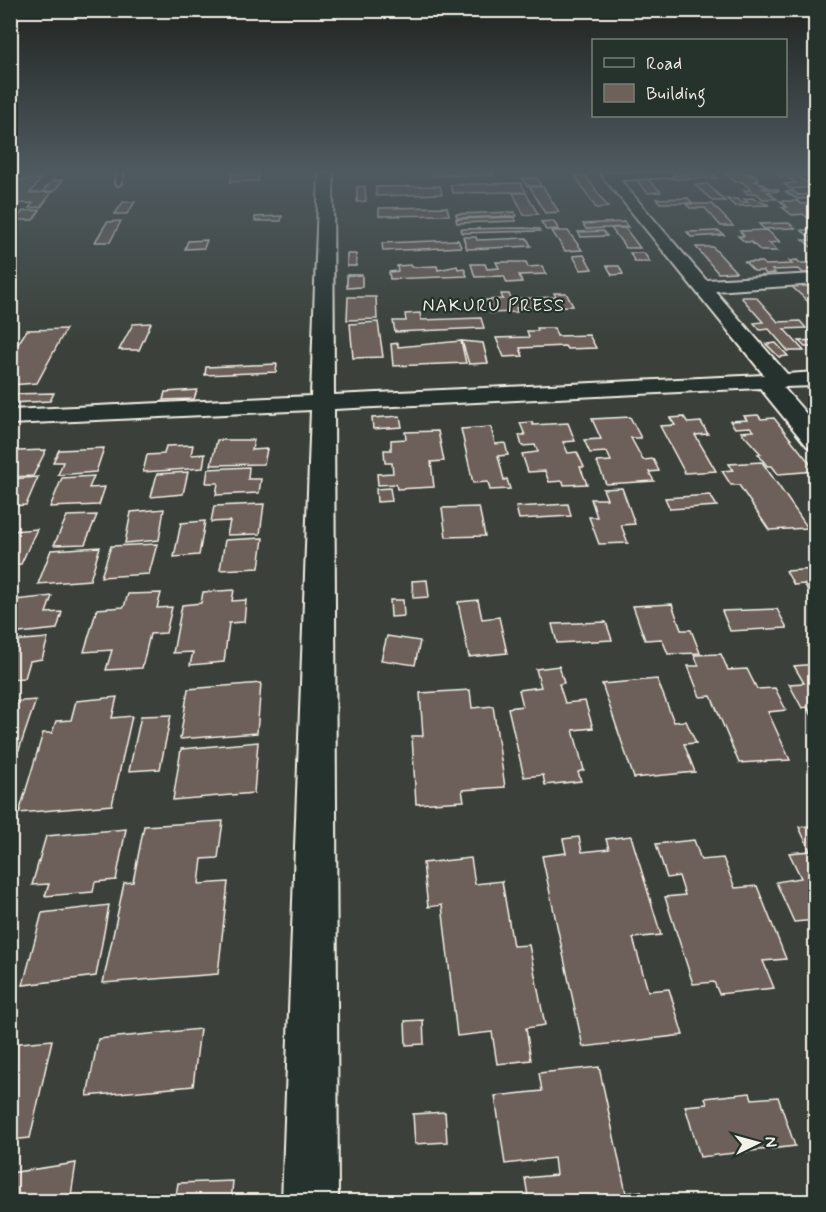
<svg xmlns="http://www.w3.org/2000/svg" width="826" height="1212" viewBox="0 0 826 1212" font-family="Mynerve,sans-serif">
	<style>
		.building { fill: #6d615a; stroke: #f4f1e8; stroke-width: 1.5 }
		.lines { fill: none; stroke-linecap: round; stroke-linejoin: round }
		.lane-casing { stroke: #f4f1e8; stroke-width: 5 }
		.street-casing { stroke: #f4f1e8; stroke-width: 4 }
		.lane { fill: #26332d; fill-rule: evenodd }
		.street { fill: #26332d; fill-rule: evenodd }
		.labels { text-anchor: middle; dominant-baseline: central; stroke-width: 4.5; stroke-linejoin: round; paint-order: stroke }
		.far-quarter-label { font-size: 18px; letter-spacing: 1.5px; fill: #f4f1e8; stroke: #26332d }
	</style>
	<rect width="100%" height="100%" fill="#3b413a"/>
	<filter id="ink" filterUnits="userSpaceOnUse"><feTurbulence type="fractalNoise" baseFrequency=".0167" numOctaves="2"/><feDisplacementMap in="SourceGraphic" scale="12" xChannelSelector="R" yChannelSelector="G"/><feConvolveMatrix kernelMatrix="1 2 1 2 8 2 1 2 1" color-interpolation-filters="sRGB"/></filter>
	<g filter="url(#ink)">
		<!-- building -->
		<g class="building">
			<path d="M258 173V181L230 182 232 174Z"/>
			<path d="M432 173H493L494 175 433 176Z"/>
			<path d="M681 173 714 175 717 178 673 179 670 176 683 175Z"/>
			<path d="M744 173 757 175H747L756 176 759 180 754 181 765 184H759L768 187 763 188 765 189H776L779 191 768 192 777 199H763L756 193 748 194 743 190H751L742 182H735L725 174Z"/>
			<path d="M776 173H802L806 176H798L808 184 815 183 816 187 791 189 784 184 796 183 787 177H781Z"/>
			<path d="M575 176H586L608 207 596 208Z"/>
			<path d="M632 176H644L661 192 648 193Z"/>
			<path d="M522 178H537L541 186H527Z"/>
			<path d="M41 179 30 193 52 192 41 207 29 208 33 203 10 204V189L14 185H10V180Z"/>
			<path d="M63 180 54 191 42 192 52 181Z"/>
			<path d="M521 183 526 192 453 193 450 185Z"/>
			<path d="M707 184 725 201H713L695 185Z"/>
			<path d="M365 186 366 201 357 202V187Z"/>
			<path d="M440 186 442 194 376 196V187Z"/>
			<path d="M530 187H543L559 212 545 213Z"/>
			<path d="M793 191 798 195 816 194V198L797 199 786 192Z"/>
			<path d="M513 193H526L538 214 524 215Z"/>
			<path d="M688 198 692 203H660L656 199Z"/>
			<path d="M752 198 769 205 735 206 727 199H737L741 202H748L744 199Z"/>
			<path d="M780 201H797L801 204H810L816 208V213L813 214 816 215V224L803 214 792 215 782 207H787Z"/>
			<path d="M123 202H135L127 214H115Z"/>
			<path d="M686 204H712L733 226H721L705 208H690Z"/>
			<path d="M447 207 449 215 379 216V208Z"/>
			<path d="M40 210 33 220H16L23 211Z"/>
			<path d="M515 212 517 216 457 218 456 214Z"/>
			<path d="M282 216 281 221H255V217Z"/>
			<path d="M514 217 516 221 457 223 456 219Z"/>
			<path d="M121 221 110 242H95L107 222Z"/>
			<path d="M553 221 559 229 546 230 541 222Z"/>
			<path d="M624 222 628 227 586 229 583 224Z"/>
			<path d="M789 223 795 228 764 229 759 224Z"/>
			<path d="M523 228 539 229 540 231 462 233 461 229Z"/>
			<path d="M611 228H625L640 248H626Z"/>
			<path d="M816 229V251L803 240H813L801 230Z"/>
			<path d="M767 230 780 242 769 243 778 251H761L751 242H745L738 236H744L740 231Z"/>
			<path d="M552 231H568L582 250 565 251Z"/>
			<path d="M603 231 607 236 581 237 578 232Z"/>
			<path d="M719 231 724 235 691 237 687 232Z"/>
			<path d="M463 237H476L477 240 527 238 531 246 467 249Z"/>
			<path d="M207 240 204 248 185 249 188 241Z"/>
			<path d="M458 240 461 247 383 251 382 243Z"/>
			<path d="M696 247H713L736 272 718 273Z"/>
			<path d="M630 253H644L650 262H635Z"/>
			<rect x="347" y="254" width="9" height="12"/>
			<path d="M584 255 592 269 581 270 573 256Z"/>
			<path d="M797 260 800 263H811L816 269H809L813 272 803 273 799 269 772 270 775 273 766 274 763 271H754L745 262H762L765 265 792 264 789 261Z"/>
			<path d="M496 262H526L528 267 542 266 546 274 519 275 522 282 507 283 504 276 475 277 471 264H485L487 269 499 268Z"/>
			<path d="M411 265V267L437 266 438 270 457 266 458 269 464 268 467 276 390 279 389 272 398 271 397 266Z"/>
			<path d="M607 266H619L623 274 612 275Z"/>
			<path d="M347 275H362V287L347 288Z"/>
			<path d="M809 282 816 288V309L788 283Z"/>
			<path d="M554 293H566L573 306 516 308 517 312 490 313 486 300 503 299 501 294H509L511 299 556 297Z"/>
			<path d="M348 297H376L377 319 347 320Z"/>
			<path d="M741 297H756L778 322 800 321 806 328 784 329 804 351H788L769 329 760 330 754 323 763 322Z"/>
			<path d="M420 313 421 320 481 318 484 328 395 332 393 321H406L405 314Z"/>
			<path d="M378 322 383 357 353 358 350 324Z"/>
			<path d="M151 323 139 350H119L133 324Z"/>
			<path d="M537 328H554L557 336 589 335 596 348 567 349 565 346 520 348 523 356 504 357 496 338 529 337 527 331H538Z"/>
			<path d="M66 329 37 383 10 385V356L27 330Z"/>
			<path d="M816 340V347H805L799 341Z"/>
			<path d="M461 341 466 363 393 366 391 344 398 343V347Z"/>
			<path d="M462 341 483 343 488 363 469 364Z"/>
			<path d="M776 343 788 356 779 357 766 344Z"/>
			<path d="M277 364 276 372 205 375 206 367Z"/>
			<path d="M197 390 194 399 163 400 165 392Z"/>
			<path d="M54 393 50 401 10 403 11 394Z"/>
			<path d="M758 415 761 419 774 418 816 471 778 474 772 466H767L758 454H761L741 432 754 431 750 427 735 428 730 421 747 420 744 416Z"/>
			<path d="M400 416 402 427 373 429 372 418Z"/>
			<path d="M630 417 641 438H631L643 460 653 459 659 471 649 472 654 481 606 484 597 462 611 461 607 452 590 453 584 440 601 439 592 419Z"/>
			<path d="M684 417 688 423 701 422 708 434 695 435 716 471 685 473 660 426 675 425 670 418Z"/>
			<path d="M532 422 533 425 568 423 575 441 563 442 568 453 577 452 584 467H580L587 484 564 485 563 481 549 482 545 471 528 472 522 454 538 452 535 445 522 446 519 435H525L520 423Z"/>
			<path d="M491 427 495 444 505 443 508 455 498 456 504 480 507 479 510 489 490 490 488 482 473 483 461 429Z"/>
			<path d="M438 431 444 461 431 462 434 487 397 489 396 484 378 485 377 474 393 473 392 463H385L384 450H391V440L406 439 405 432Z"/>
			<path d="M217 440H254L252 450 267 449 264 464 211 465Z"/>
			<path d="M193 445 191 455 205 454 203 468 143 472 147 455 164 454 166 446Z"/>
			<path d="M104 448 96 472 58 475 63 462H53L59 450Z"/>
			<path d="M46 450 33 476 10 477V464L18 451Z"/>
			<path d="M762 462 808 528 769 530 739 485H731L722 471 733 470 729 464Z"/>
			<path d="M249 467 248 479H261L259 493 216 495 218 483H206L208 469Z"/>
			<path d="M188 472 183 494 151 497 157 474Z"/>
			<path d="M94 476 89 488 105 487 99 505 50 507 62 478Z"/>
			<path d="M38 477 26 505 10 506V479Z"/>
			<path d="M390 488 392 501 377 502 376 489Z"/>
			<path d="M622 488 635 524 621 525 628 543 599 544 589 517H597L591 499H607L603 489Z"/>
			<path d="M710 495 717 506 670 509 665 498Z"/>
			<path d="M264 504 260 534 227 535 230 521 211 522 214 506Z"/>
			<path d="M568 504 571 516 519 519 516 507Z"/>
			<path d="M479 507 485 536 446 537 442 508Z"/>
			<path d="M164 509 159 540 125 543 131 512Z"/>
			<path d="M97 515 85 544 54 545 67 516Z"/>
			<path d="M205 521 199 555 174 557 181 523Z"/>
			<path d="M37 529 21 564 10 565 11 531Z"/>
			<path d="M263 538 259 568 220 570 225 540Z"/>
			<path d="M157 544 149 574 101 577 111 546Z"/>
			<path d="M100 547 90 580 38 584 51 550Z"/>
			<path d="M816 569V604L804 584 794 585 786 571Z"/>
			<path d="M427 580 429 597 413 598 412 581Z"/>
			<path d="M234 590 232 601 246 600 244 622 229 623 224 662 190 665 193 652 173 653 182 605 201 603 203 592Z"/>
			<path d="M161 593 157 608 172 607 166 633 150 634 142 668 106 670 112 650 84 652 97 609 124 607 128 594Z"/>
			<path d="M52 596 46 613 62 612 57 629 10 634V612L15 600Z"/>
			<path d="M390 600H403L404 616 391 617Z"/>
			<path d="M478 600 482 619 499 617 507 653 469 657 458 602Z"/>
			<path d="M672 604 681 630H691L700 653 668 654 662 639 645 640 633 606Z"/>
			<path d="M777 609 787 628 730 631 722 611Z"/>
			<path d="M606 622 612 640 557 643 552 624Z"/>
			<path d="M387 636 420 641 415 665 381 660Z"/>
			<path d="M48 638 42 659 30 661 25 678 10 679V641Z"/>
			<path d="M721 654 728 670 747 669 757 689 775 688 786 710 768 712 790 760 739 763 711 696 700 697 688 666H699L694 655Z"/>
			<path d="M816 664V722L807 707 802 708 789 684 804 683 794 666Z"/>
			<path d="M559 666 564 683 559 684 565 703 585 701 593 728 573 730 584 770 578 772 581 781 545 785 543 775 524 777 508 708 523 706 519 690 541 687 536 669Z"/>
			<path d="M657 679 674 722 686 721 696 743 684 744 695 772 634 778 602 684Z"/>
			<path d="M261 683 257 733 180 739 188 689Z"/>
			<path d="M470 690 472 708 493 706 505 787 462 790 464 801 416 804 412 736H423L420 693Z"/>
			<path d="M117 697 112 718 132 716 112 805 19 813 43 733H52L56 721 71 720 76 701Z"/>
			<path d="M36 700 19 750H10V702Z"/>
			<path d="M171 715 160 769 129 771 141 716Z"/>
			<path d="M258 742 254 793 173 800 181 749Z"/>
			<path d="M223 821 218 858 202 859 199 884 228 882 218 974 103 983 124 883 133 882 144 826Z"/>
			<path d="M816 825V920L794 922 776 882 801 878 789 853 810 851 799 827Z"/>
			<path d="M126 829 116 880 95 882 93 892 45 896 49 884 32 885 46 836Z"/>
			<path d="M631 836 661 935 633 938 648 991 669 989 683 1035 583 1047 542 856 566 853 563 839 579 837 582 852 609 849 606 839Z"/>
			<path d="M694 840 701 860 723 858 735 888 757 886 786 959 763 961 774 988 719 994 714 982 693 984 665 897 685 895 679 876 667 878 656 844Z"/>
			<path d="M471 858 475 884 502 881 513 946 529 945 545 1025 526 1028 531 1060 497 1064 492 1032 457 1036 442 905 428 907 423 863Z"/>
			<path d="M109 905 96 976 23 985 42 913Z"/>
			<path d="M423 1020 424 1044 406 1045 405 1021Z"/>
			<path d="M200 1029 193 1086 87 1096 98 1039Z"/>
			<path d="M52 1040 30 1138 10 1140V1044Z"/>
			<path d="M599 1067 626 1193 641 1191 644 1202H529L525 1178 556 1175 554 1158 505 1164 495 1096 542 1091 539 1073Z"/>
			<path d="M750 1093 752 1099 778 1097 795 1146 700 1157 685 1106 707 1104 705 1098Z"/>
			<path d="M445 1112 447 1142 415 1144 413 1114Z"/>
			<path d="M76 1163 70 1202H10V1173Z"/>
			<path d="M233 1181 231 1202H175L178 1183Z"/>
		</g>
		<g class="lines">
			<!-- lane casing -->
			<g class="lane-casing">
				<path id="lane" d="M117 173H123L121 183 118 185 115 183Z"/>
			</g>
			<!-- street casing -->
			<g class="street-casing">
				<path id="street" d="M319 173H333L334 395 764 375 600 173H676L669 177 620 180 706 280 816 274V284L715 291 787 374 816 372V386L783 387 816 425V449L807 446 760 388 334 409 338 1202H282L311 410 10 424V410L311 396Z"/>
			</g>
			<!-- lane -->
			<use href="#lane" class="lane"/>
			<!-- street -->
			<use href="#street" class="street"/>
		</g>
	</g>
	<!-- sky -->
	<linearGradient id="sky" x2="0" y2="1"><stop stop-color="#202420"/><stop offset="0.5" stop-color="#4f5a60"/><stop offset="1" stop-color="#4f5a60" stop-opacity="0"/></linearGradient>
	<rect width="826" height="343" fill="url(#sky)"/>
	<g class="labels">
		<!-- far-quarter labels -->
		<g class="far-quarter-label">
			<text x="494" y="306">NAKURU PRESS</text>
		</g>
	</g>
	<!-- margin -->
	<rect width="826" height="1212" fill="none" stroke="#26332d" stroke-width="36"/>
	<rect x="18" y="18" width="790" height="1176" fill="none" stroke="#f4f1e8" stroke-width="2" filter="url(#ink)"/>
	<!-- legend -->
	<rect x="592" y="39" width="195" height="78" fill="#26332d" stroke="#787f78" stroke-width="1.5"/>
	<rect x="604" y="58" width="30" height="9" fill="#26332d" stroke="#787f78" stroke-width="1.5"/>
	<text x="646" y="69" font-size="18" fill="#f4f1e8">Road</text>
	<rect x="604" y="84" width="30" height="18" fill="#6d615a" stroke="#787f78" stroke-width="1.5"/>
	<text x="646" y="99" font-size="18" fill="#f4f1e8">Building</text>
	<!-- north arrow -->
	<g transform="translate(757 1143) rotate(85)" stroke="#26332d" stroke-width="4.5" paint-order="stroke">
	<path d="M0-4.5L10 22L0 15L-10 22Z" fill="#f4f1e8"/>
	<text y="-9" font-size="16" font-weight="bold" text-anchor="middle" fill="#f4f1e8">N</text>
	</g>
</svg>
